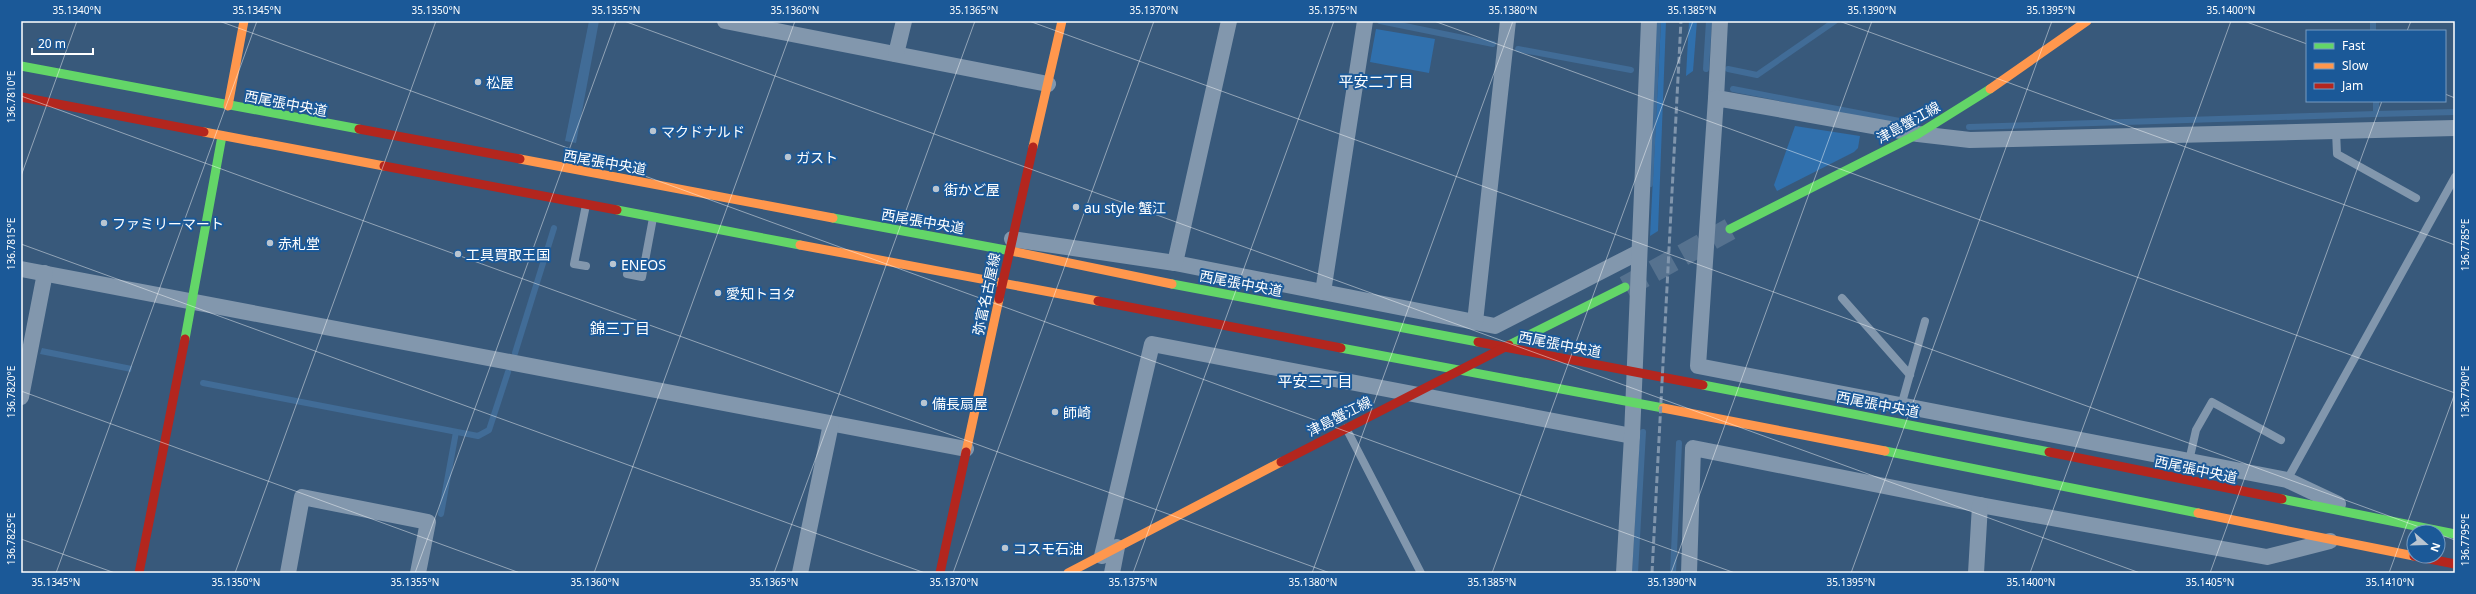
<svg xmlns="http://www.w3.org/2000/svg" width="2476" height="594" viewBox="0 0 2476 594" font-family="'Noto Sans','Noto Sans JP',sans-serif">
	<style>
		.green { fill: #3070ad }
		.water { fill: #416c97 }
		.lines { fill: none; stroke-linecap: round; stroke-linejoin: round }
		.stream { stroke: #416c97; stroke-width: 6 }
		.secondary-tunnel { stroke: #56728f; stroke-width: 22; stroke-dasharray: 22 11; stroke-linecap: butt }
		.lane { stroke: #8297ad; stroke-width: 8 }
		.street { stroke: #8297ad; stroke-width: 16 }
		.fast { stroke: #63d668; stroke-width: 9 }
		.slow { stroke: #ff974d; stroke-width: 9 }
		.jam { stroke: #b3261e; stroke-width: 9 }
		.rail { stroke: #8095ac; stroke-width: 3; stroke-dasharray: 7 3; stroke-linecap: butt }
		.ticks { fill: none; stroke: #fff; stroke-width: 1; stroke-opacity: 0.45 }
		.poi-dot { fill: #b9c5d1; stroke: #1b5998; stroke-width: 1.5 }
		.labels { text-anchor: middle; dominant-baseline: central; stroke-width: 4; stroke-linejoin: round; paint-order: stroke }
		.poi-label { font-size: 14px; fill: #fff; stroke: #1b5998; text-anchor: start }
		.street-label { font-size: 14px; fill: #fff; stroke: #1b5998 }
		.neighbourhood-label { font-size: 15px; fill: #fff; stroke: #1b5998 }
		.neatline { fill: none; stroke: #fff; stroke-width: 1.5 }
		.ticks-label { font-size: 10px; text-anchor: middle; fill: #fff }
	</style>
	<rect width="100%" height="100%" fill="#38597b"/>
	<!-- green -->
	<g class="green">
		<path d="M1661 21H1666L1658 231 1650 236Z"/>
		<path d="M1689 21H1697L1693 71 1686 76Z"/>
		<path d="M1376 29 1435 39 1429 73 1370 62Z"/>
		<path d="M1795 126 1860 136 1858 148 1854 152 1777 191 1774 185Z"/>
	</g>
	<!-- water -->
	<g class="water">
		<path d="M589 21H599L576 143 565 141Z"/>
		<path d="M42 348 132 366 131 372 40 354Z"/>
	</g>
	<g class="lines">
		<!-- stream -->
		<g class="stream">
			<path d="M1380 21 1493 44"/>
			<path d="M2373 21V31"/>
			<path d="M1518 49 1631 70"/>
			<path d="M1706 69 1709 21"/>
			<path d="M1728 69 1757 75 1835 21"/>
			<path d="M1733 89 1915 124"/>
			<path d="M2376 101V114L2455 112"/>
			<path d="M1969 127 2376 114"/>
			<path d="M1650 184 1658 21"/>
			<path d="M515 353 554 228"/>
			<path d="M203 383 478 436 489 430 508 372"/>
			<path d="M441 514 456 432"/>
			<path d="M1635 573 1643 432"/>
			<path d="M1673 573 1679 443"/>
		</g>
		<!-- secondary-tunnel -->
		<path class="secondary-tunnel" d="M1625 287 1730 229"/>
		<!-- lane -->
		<g class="lane">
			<path d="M2336 131 2337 154 2416 198"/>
			<path d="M586 205 574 264 586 266"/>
			<path d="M627 274 642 277 653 218"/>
			<path d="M1842 298 1910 375"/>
			<path d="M1901 406 1925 321"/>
			<path d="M1346 428 1421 573"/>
			<path d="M2189 461 2196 430 2212 402 2281 440"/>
			<path d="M2287 480 2455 177"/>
		</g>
		<!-- street -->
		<g class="street">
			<path d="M725 21 1048 84"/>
			<path d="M896 54 904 21"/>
			<path d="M1716 98 1720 21"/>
			<path d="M1012 239 1175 263 1495 326 1639 252"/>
			<path d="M1175 263 1229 21"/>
			<path d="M21 269 966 449"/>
			<path d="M1323 292 1365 21"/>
			<path d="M1475 322 1508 21"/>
			<path d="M21 397 45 273"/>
			<path d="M2338 504 2287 480 1698 366 1716 98 1918 134 1970 140 2455 128"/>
			<path d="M1102 556 1152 344 1632 436"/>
			<path d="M288 573 302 497 428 522 418 573"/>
			<path d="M800 573 831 424"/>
			<path d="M1112 573 1117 547"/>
			<path d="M1624 573 1632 436 1649 21"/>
			<path d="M1689 573 1693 448 1980 505 2267 557 2330 541"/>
			<path d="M1976 573 1980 505"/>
		</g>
		<!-- fast -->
		<g class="fast">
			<path d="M21 66 359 129"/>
			<path d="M617 210 800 245"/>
			<path d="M833 218 1011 251"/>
			<path d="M1730 229 1918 134 1990 89"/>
			<path d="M1172 284 1478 342"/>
			<path d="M185 339 222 136"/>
			<path d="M1509 345 1625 287"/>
			<path d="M1341 348 1663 408"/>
			<path d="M1703 385 2049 452"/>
			<path d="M1885 451 2198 513"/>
			<path d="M2282 499 2455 534"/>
		</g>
		<!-- slow -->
		<g class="slow">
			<path d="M1990 89 2087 21"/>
			<path d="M228 106 244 21"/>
			<path d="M204 132 384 166"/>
			<path d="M1033 147 1062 21"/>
			<path d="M520 159 833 218"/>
			<path d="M800 245 1098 301"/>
			<path d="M1011 251 1172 284"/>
			<path d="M1663 408 1885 451"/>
			<path d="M966 452 999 299"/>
			<path d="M2198 513 2414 556"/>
			<path d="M1068 573 1281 462"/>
		</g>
		<!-- jam -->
		<g class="jam">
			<path d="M21 97 204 132"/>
			<path d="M359 129 520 159"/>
			<path d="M384 166 617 210"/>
			<path d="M999 299 1033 147"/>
			<path d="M1098 301 1341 348"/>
			<path d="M1478 342 1703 385"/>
			<path d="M2049 452 2282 499"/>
			<path d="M1281 462 1509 345"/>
			<path d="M2414 556 2455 564"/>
			<path d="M139 573 185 339"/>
			<path d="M940 573 966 452"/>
		</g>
		<!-- rail -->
		<path class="rail" d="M1652 573 1681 21"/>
	</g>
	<!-- ticks -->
	<path class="ticks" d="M219 21 1735 573M624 21 2140 573M1029 21 2433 532M1434 21 2455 393M1839 21 2455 245M2244 21 2307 44M2407 31 2411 21M2445 94 2455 98M21 96 1330 573M21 176 77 21M21 244 925 573M21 391 520 573M2438 534 2455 540M21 539 115 573M56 573 257 21M235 573 436 21M415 573 616 21M594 573 795 21M774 573 975 21M953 573 1154 21M1133 573 1334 21M1312 573 1513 21M1492 573 1693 21M1671 573 1872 21M1851 573 2052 21M2030 573 2231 21M2210 573 2382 101M2389 573 2455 393"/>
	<!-- markers -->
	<g class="poi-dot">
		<circle cx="478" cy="82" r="4"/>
		<circle cx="653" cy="131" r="4"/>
		<circle cx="788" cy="157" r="4"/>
		<circle cx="936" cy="189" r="4"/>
		<circle cx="1076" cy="207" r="4"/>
		<circle cx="104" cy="223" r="4"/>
		<circle cx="270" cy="243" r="4"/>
		<circle cx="458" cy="254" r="4"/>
		<circle cx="613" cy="264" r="4"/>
		<circle cx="718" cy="293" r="4"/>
		<circle cx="924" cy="403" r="4"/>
		<circle cx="1055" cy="412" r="4"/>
		<circle cx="1005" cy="548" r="4"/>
	</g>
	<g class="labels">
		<!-- poi labels -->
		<g class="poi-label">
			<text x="486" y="82">松屋</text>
			<text x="661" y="131">マクドナルド</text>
			<text x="796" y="157">ガスト</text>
			<text x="944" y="189">街かど屋</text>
			<text x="1084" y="207">au style 蟹江</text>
			<text x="112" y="223">ファミリーマート</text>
			<text x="278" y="243">赤札堂</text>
			<text x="466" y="254">工具買取王国</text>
			<text x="621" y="264">ENEOS</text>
			<text x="726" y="293">愛知トヨタ</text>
			<text x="932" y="403">備長扇屋</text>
			<text x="1063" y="412">師崎</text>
			<text x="1013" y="548">コスモ石油</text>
		</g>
		<!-- street labels -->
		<g class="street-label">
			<text transform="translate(286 103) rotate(11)">西尾張中央道</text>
			<text transform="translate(1908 122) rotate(-29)">津島蟹江線</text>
			<text transform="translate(605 162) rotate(10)">西尾張中央道</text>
			<text transform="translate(923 221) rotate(10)">西尾張中央道</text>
			<text transform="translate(1241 283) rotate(11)">西尾張中央道</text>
			<text transform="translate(986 294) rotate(-78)">弥富名古屋線</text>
			<text transform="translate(1560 344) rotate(11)">西尾張中央道</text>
			<text transform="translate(1878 404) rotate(11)">西尾張中央道</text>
			<text transform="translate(1339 416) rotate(-27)">津島蟹江線</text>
			<text transform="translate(2196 469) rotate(12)">西尾張中央道</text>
		</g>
		<!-- neighbourhood labels -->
		<g class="neighbourhood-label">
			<text x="1376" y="81">平安二丁目</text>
			<text x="620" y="328">錦三丁目</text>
			<text x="1315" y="381">平安三丁目</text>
		</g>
	</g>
	<!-- border -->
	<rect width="2476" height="594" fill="none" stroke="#1b5998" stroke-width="44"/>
	<!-- legend -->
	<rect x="2306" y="30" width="140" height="72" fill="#1b5998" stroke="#769bc1"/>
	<rect x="2314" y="43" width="20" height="6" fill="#63d668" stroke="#769bc1"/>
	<text x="2342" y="50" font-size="12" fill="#ffffff">Fast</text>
	<rect x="2314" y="63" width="20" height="6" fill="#ff974d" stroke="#769bc1"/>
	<text x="2342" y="70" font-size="12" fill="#ffffff">Slow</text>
	<rect x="2314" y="83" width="20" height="6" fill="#b3261e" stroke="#769bc1"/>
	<text x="2342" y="90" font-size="12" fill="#ffffff">Jam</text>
	<!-- north arrow -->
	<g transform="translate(2426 544) rotate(110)"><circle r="19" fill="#1b5998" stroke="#769bc1"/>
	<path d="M0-3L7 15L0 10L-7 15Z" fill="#b9c5d1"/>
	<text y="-6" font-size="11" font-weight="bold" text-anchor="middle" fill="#ffffff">N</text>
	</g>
	<!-- scale -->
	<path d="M32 48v6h61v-6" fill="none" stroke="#ffffff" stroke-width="2"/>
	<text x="38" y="48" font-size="12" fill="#ffffff" stroke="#1b5998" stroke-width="3" paint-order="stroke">20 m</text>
	<rect x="22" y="22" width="2432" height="550" class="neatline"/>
	<g class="ticks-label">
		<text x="77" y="14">35.1340°N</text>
		<text x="257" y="14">35.1345°N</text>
		<text x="436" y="14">35.1350°N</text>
		<text x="616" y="14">35.1355°N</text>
		<text x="795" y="14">35.1360°N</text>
		<text x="974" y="14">35.1365°N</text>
		<text x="1154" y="14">35.1370°N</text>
		<text x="1333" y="14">35.1375°N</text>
		<text x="1513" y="14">35.1380°N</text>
		<text x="1692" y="14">35.1385°N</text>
		<text x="1872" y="14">35.1390°N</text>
		<text x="2051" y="14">35.1395°N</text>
		<text x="2231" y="14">35.1400°N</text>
		<text transform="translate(11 97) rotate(-90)" y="4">136.7810°E</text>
		<text transform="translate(11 244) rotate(-90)" y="4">136.7815°E</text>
		<text transform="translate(2465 245) rotate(-90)" y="4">136.7785°E</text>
		<text transform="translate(11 392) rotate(-90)" y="4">136.7820°E</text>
		<text transform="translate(2465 392) rotate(-90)" y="4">136.7790°E</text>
		<text transform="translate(11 539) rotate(-90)" y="4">136.7825°E</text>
		<text transform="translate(2465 540) rotate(-90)" y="4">136.7795°E</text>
		<text x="56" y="586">35.1345°N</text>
		<text x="236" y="586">35.1350°N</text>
		<text x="415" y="586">35.1355°N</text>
		<text x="595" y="586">35.1360°N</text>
		<text x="774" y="586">35.1365°N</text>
		<text x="954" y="586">35.1370°N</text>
		<text x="1133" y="586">35.1375°N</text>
		<text x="1313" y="586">35.1380°N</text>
		<text x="1492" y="586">35.1385°N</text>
		<text x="1672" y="586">35.1390°N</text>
		<text x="1851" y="586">35.1395°N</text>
		<text x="2031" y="586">35.1400°N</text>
		<text x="2210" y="586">35.1405°N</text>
		<text x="2390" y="586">35.1410°N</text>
	</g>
</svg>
